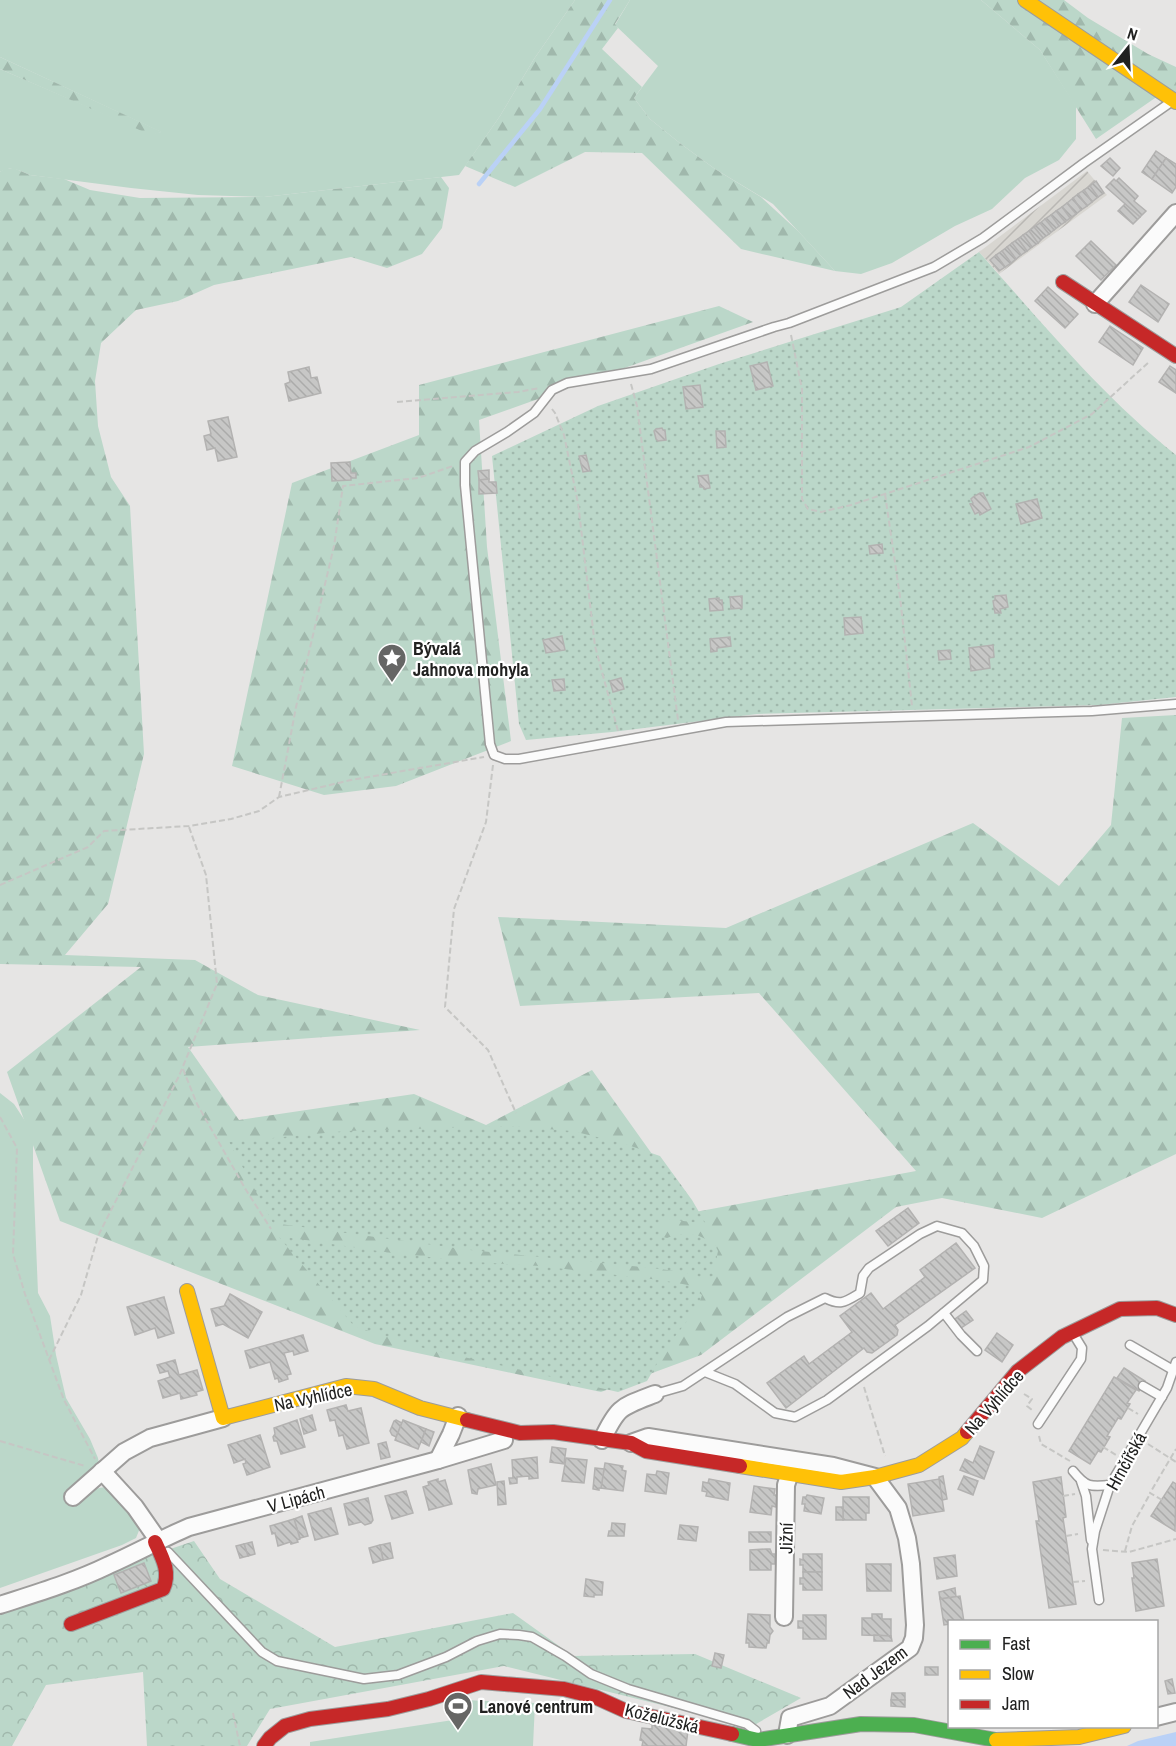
<svg xmlns="http://www.w3.org/2000/svg" width="1176" height="1746" viewBox="0 0 1176 1746" font-family="'Archivo Narrow',sans-serif">
	<style>
		.industrial { fill: url(#industrial-furrows) }
		.grass { fill: #bbd7c9 }
		.forest { fill: url(#forest-firs) }
		.park { fill: url(#park-crowns) }
		.garden { fill: url(#garden-dots) }
		.water { fill: #bad1f6 }
		.lines { fill: none; stroke-linecap: round; stroke-linejoin: round }
		.stream { stroke: #bad1f6; stroke-width: 4.5 }
		.building { fill: url(#building-back-hatch); stroke: #b3b2b1; stroke-width: 1.5 }
		.lane-casing { stroke: #9d9c9b; stroke-width: 11 }
		.street-casing { stroke: #9d9c9b; stroke-width: 20 }
		.fast-casing { stroke: #9d9c9b; stroke-width: 16 }
		.slow-casing { stroke: #9d9c9b; stroke-width: 16 }
		.jam-casing { stroke: #9d9c9b; stroke-width: 16 }
		.path { stroke: #c6c6c4; stroke-width: 2; stroke-dasharray: 6 3; stroke-linecap: butt }
		.lane { stroke: #fbfbfb; stroke-width: 8 }
		.street { stroke: #fbfbfb; stroke-width: 16 }
		.fast { stroke: #4caf50; stroke-width: 14 }
		.slow { stroke: #ffc107; stroke-width: 14 }
		.jam { stroke: #c62828; stroke-width: 14 }
		.labels { text-anchor: middle; dominant-baseline: central; stroke-width: 4.5; stroke-linejoin: round; paint-order: stroke }
		.poi-label { font-size: 18px; font-weight: bold; fill: #212120; stroke: #fff; text-anchor: start }
		.street-label { font-size: 18px; fill: #212120; stroke: #fff }
	</style>
	<defs>
		<pattern id="industrial-furrows" width="10" height="10" patternUnits="userSpaceOnUse" patternTransform="scale(1.5)"><rect width="10" height="10" fill="#d8d6d1"/><path d="M-1 1l2-2M0 10L10 0M9 11l2-2" fill="none" stroke="#b9b7b3"/></pattern>
		<pattern id="forest-firs" width="22" height="20" patternUnits="userSpaceOnUse" patternTransform="scale(1.5)"><rect width="22" height="20" fill="#bbd7c9"/><path d="M5 1l3.5 6h-7zM16 11l3.5 6h-7z" fill="#a0b8ac"/></pattern>
		<pattern id="park-crowns" width="20" height="18" patternUnits="userSpaceOnUse" patternTransform="scale(1.5)"><rect width="20" height="18" fill="#bbd7c9"/><path d="M2 6a3 3 0 1 1 6 0M12 15a3 3 0 1 1 6 0" fill="none" stroke="#a0b8ac"/></pattern>
		<pattern id="garden-dots" width="8" height="8" patternUnits="userSpaceOnUse" patternTransform="scale(1.5)"><rect width="8" height="8" fill="#bbd7c9"/><path d="M2 2h.1M6 6h.1" fill="none" stroke="#a0b8ac" stroke-width="1.8" stroke-linecap="round"/></pattern>
		<pattern id="building-back-hatch" width="6" height="6" patternUnits="userSpaceOnUse" patternTransform="scale(1.5)"><rect width="6" height="6" fill="#c7c7c6"/><path d="M-1 5l2 2M0 0l6 6M5-1l2 2" fill="none" stroke="#ababaa"/></pattern>
	</defs>
	<rect width="100%" height="100%" fill="#e6e5e4"/>
	<!-- industrial -->
	<path class="industrial" d="M1087 171 1107 195 999 274 979 252Z"/>
	<!-- grass -->
	<g class="grass">
		<path d="M0 0H575L534 59 500 116 459 175 264 197 198 195 131 188 30 175C20 171 10 165 0 172V69L151 134 161 132 0 57Z"/>
		<path d="M630 0H981L1040 50 1076 106V139L1059 160 1025 178 992 209 955 226 892 263 861 274 835 271 773 204 715 169 681 144 650 119 634 98 658 66 615 25Z"/>
		<path d="M0 1093 14 1104 33 1133V1169L38 1293 50 1316 56 1355 66 1398 90 1439 98 1458 99 1464 94 1489 105 1487 124 1505 140 1528 136 1538 122 1545 0 1588Z"/>
		<path d="M465 1700 535 1703 533 1746H310V1742L453 1720Z"/>
	</g>
	<!-- forest -->
	<g class="forest">
		<path d="M575 0H630L615 24 618 28 602 49 642 87 634 98 650 119 681 144 715 169 761 197 798 231 835 271 741 249 642 153 585 152 515 187 465 166 500 116 534 59Z"/>
		<path d="M981 0H1064L1088 18 1148 54 1176 67V93L1168 89 1096 139 1040 50Z"/>
		<path d="M0 57 162 132 151 135 0 69Z"/>
		<path d="M4 169H16L30 175 64 179 90 190 140 198 264 197 441 177 449 188 442 228 422 254 387 268 351 257 214 285 178 301 136 310 101 343 95 381 98 426 111 477 130 506 144 754 108 904 65 955 195 960 258 995 420 1030 188 1047 239 1120 414 1094 486 1125 592 1070 657 1161 668 1217 916 1171 759 993 520 1006 498 917 726 928 973 823 1059 886 1111 825 1122 718 1176 715V1154L1042 1218 942 1198 896 1207 701 1355 601 1392 375 1344 60 1221 7 1072 141 967 0 964V172Z"/>
		<path d="M719 306 753 322 479 420 487 547 511 741 396 786 324 795 232 766 292 483 419 435V385Z"/>
	</g>
	<!-- park -->
	<path class="park" d="M194 1541 220 1579 335 1647 513 1613 573 1656 695 1654 801 1698 751 1727 504 1666 270 1709 247 1746H147L143 1672 46 1685 12 1746H0V1611L111 1569Z"/>
	<!-- garden -->
	<g class="garden">
		<path d="M979 252C1042 323 1102 396 1176 455V697L1099 705 757 714 612 732 526 740 519 724 492 456 598 406 719 364 901 307Z"/>
		<path d="M509 1126 572 1131 622 1143 660 1156 692 1200 706 1224 661 1218 660 1236 667 1238 678 1234 697 1235 714 1243 718 1251 713 1276 706 1279 683 1272 652 1268 470 1250 273 1223 229 1142 346 1131Z"/>
		<path d="M278 1236 392 1253 476 1262 539 1266 660 1280 688 1285 702 1295 698 1307 666 1348 647 1381 618 1392 415 1346 354 1326Z"/>
	</g>
	<!-- water -->
	<path class="water" d="M1176 1732V1746H1127L1138 1741Z"/>
	<g class="lines">
		<!-- stream -->
		<path class="stream" d="M479 184 540 109 610 0"/>
	</g>
	<!-- building -->
	<g class="building">
		<path d="M1156 151 1166 158 1152 179 1142 172Z"/>
		<path d="M1110 158 1120 168 1113 176 1101 166Z"/>
		<path d="M1166 158 1176 164V187L1172 193 1152 179Z"/>
		<path d="M1119 178 1138 196 1134 201 1146 211 1140 217 1106 187 1114 179 1116 181Z"/>
		<path d="M1096 181 1104 193 1098 197 1090 186Z"/>
		<path d="M1090 186 1098 197 1092 202 1084 190Z"/>
		<path d="M1084 190 1092 202 1087 206 1078 194Z"/>
		<path d="M1078 194 1087 206 1081 210 1073 198Z"/>
		<path d="M1073 198 1081 210 1076 214 1067 203Z"/>
		<path d="M1067 203 1076 214 1070 218 1062 207Z"/>
		<path d="M1125 204 1140 217 1133 224 1118 211Z"/>
		<path d="M1062 207 1070 218 1065 222 1056 211Z"/>
		<path d="M1056 211 1065 222 1059 226 1051 215Z"/>
		<path d="M1051 215 1059 226 1054 230 1045 219Z"/>
		<path d="M1045 219 1054 230 1049 234 1040 223Z"/>
		<path d="M1040 223 1049 234 1043 238 1034 227Z"/>
		<path d="M1034 227 1043 238 1038 243 1029 231Z"/>
		<path d="M1029 231 1038 243 1032 247 1023 235Z"/>
		<path d="M1023 235 1032 247 1027 251 1018 239Z"/>
		<path d="M1018 239 1027 251 1021 255 1012 243Z"/>
		<path d="M1091 241 1116 265 1101 280 1076 256Z"/>
		<path d="M1012 243 1021 255 1016 259 1007 247Z"/>
		<path d="M1007 247 1016 259 1011 263 1002 251Z"/>
		<path d="M1002 251 1011 263 1005 267 996 255Z"/>
		<path d="M996 255 1005 267 999 271 990 260Z"/>
		<path d="M1141 285 1169 304 1158 322 1129 302Z"/>
		<path d="M1048 287 1078 314 1065 328 1035 301Z"/>
		<path d="M1110 326 1143 348 1133 365 1099 342Z"/>
		<path d="M767 362 773 386 756 390 750 366Z"/>
		<path d="M1170 366 1176 370V393L1159 382Z"/>
		<path d="M309 367 311 378 317 377 321 393 289 401 285 384 290 382 288 372Z"/>
		<path d="M700 385 703 407 686 409 683 387Z"/>
		<path d="M228 417 237 457 218 461 215 448 207 450 204 436 211 434 208 421Z"/>
		<path d="M662 428 663 430H665L666 440 658 441 656 439 654 431 656 429Z"/>
		<path d="M716 431H725L726 447 717 448Z"/>
		<path d="M586 455 590 471 583 472 579 456Z"/>
		<path d="M350 462 351 473H356V478H351V480L332 481 331 463Z"/>
		<path d="M489 470V479L479 480 478 471Z"/>
		<path d="M708 475 710 488 704 489 703 487H700L698 476Z"/>
		<path d="M489 479V482H496L497 493 479 494V480Z"/>
		<path d="M980 493H983L991 509 980 515 979 512 975 514 970 504 973 503 971 499 973 497Z"/>
		<path d="M1037 499 1042 518 1021 524 1016 504Z"/>
		<path d="M882 544 883 553 870 554 869 546Z"/>
		<path d="M1006 595 1008 607 1000 609 1001 613H995L993 601 995 600V596Z"/>
		<path d="M742 596V608L731 609 730 597Z"/>
		<path d="M719 598V600H722L723 610 710 611 709 599Z"/>
		<path d="M861 617 863 633 845 635 844 618Z"/>
		<path d="M562 636 565 650 546 653 543 640Z"/>
		<path d="M730 637 731 646 717 648V651L711 652 710 639Z"/>
		<path d="M993 645 994 657 989 658 990 668 971 671 969 648Z"/>
		<path d="M950 650 951 659 939 660 938 651Z"/>
		<path d="M621 678 624 689 613 692 610 681Z"/>
		<path d="M564 679 565 690 554 691 552 680Z"/>
		<path d="M908 1208 919 1223 888 1246 876 1231Z"/>
		<path d="M956 1243 975 1268 895 1325 898 1330 897 1335 872 1353 867 1352 864 1348 786 1408 767 1383 804 1356 809 1364 852 1332 840 1316 871 1293 883 1309 925 1277 920 1270Z"/>
		<path d="M230 1294 262 1312 248 1338 223 1324 216 1326 211 1309 224 1306Z"/>
		<path d="M164 1297 174 1333 158 1338 155 1328 135 1335 127 1307Z"/>
		<path d="M966 1311 973 1320 961 1328 955 1319Z"/>
		<path d="M997 1333 1013 1345 1002 1362 985 1350Z"/>
		<path d="M303 1335 308 1351 294 1355 293 1351 284 1353 291 1374 287 1375 288 1379 279 1382 278 1378 275 1379 270 1362 250 1368 245 1351Z"/>
		<path d="M175 1360 179 1375 197 1370 203 1390 196 1392 197 1395 181 1399 180 1393 163 1398 158 1381 170 1377 168 1371 160 1373 157 1365Z"/>
		<path d="M1124 1368 1145 1381 1139 1391 1117 1378Z"/>
		<path d="M1114 1377 1136 1390 1127 1403 1130 1404 1121 1419 1118 1418 1107 1436 1110 1437 1101 1452 1098 1451 1090 1464 1069 1451Z"/>
		<path d="M346 1405 348 1411 361 1408 369 1443 347 1449 343 1435 339 1436 335 1420 330 1421 327 1410Z"/>
		<path d="M312 1415 316 1430 304 1434 300 1419Z"/>
		<path d="M297 1420 305 1447 281 1454 277 1441H274L273 1437 275 1434 274 1428Z"/>
		<path d="M396 1420 402 1423 396 1437 392 1435 390 1431 394 1421Z"/>
		<path d="M403 1420 426 1429 418 1449 395 1440Z"/>
		<path d="M426 1429 434 1432 429 1446 421 1442Z"/>
		<path d="M260 1435 270 1467 247 1475 243 1464 246 1463 245 1459 234 1463 228 1445Z"/>
		<path d="M386 1442 390 1457 381 1459 378 1444Z"/>
		<path d="M980 1446 994 1452 984 1479 960 1470 965 1459 973 1463Z"/>
		<path d="M552 1447 566 1449 564 1464 550 1462Z"/>
		<path d="M537 1457 538 1478 529 1479V1476L517 1477V1483L510 1484 509 1478H513L512 1460Z"/>
		<path d="M566 1458 587 1460 584 1483 562 1481Z"/>
		<path d="M605 1463 623 1466 622 1470 626 1471 623 1491 601 1488Z"/>
		<path d="M491 1464 496 1485 478 1489 477 1494 472 1493 468 1470Z"/>
		<path d="M595 1468 604 1469 601 1488H599V1490L593 1489Z"/>
		<path d="M657 1471 669 1473 666 1494 645 1491 647 1474 656 1475Z"/>
		<path d="M943 1476 947 1499 942 1500 939 1479V1477Z"/>
		<path d="M964 1476 978 1481 973 1495 958 1489Z"/>
		<path d="M1061 1477 1066 1517 1063 1518 1076 1604 1049 1608 1036 1521H1039L1033 1482Z"/>
		<path d="M438 1479V1482L445 1480 452 1504 429 1510 423 1487 429 1485 428 1482Z"/>
		<path d="M709 1479 730 1483 728 1500 706 1496 707 1492 702 1491 703 1482 708 1483Z"/>
		<path d="M939 1479 944 1511 913 1516 908 1484Z"/>
		<path d="M504 1481 506 1504 498 1505 497 1482Z"/>
		<path d="M1173 1482 1176 1484 1175 1531 1151 1516Z"/>
		<path d="M754 1486 775 1489 774 1495H777L776 1507 772 1506 771 1515 750 1512Z"/>
		<path d="M406 1491 413 1513 392 1519 385 1496Z"/>
		<path d="M807 1495 824 1498 821 1514 804 1511 805 1504H802L803 1497H806Z"/>
		<path d="M843 1497H869V1513H866V1520H843Z"/>
		<path d="M368 1498 373 1520 371 1523 365 1525 361 1522 349 1525 344 1504Z"/>
		<rect x="836" y="1507" width="7" height="13"/>
		<path d="M331 1508 338 1534 315 1540 308 1514Z"/>
		<path d="M302 1516 308 1536 300 1538 294 1519Z"/>
		<path d="M294 1519 300 1539 297 1540 298 1542 291 1544 290 1542 278 1546 275 1533 272 1534 270 1526Z"/>
		<path d="M612 1523 625 1524 624 1536H608L609 1531H611Z"/>
		<path d="M680 1525 698 1527 696 1541 678 1539Z"/>
		<rect x="749" y="1532" width="22" height="10"/>
		<path d="M252 1542 255 1554 248 1556 244 1544Z"/>
		<path d="M390 1543 393 1558 383 1560 380 1545Z"/>
		<path d="M244 1544 248 1556 240 1558 236 1546Z"/>
		<path d="M380 1545 383 1560 373 1563 369 1548Z"/>
		<path d="M766 1549H770L772 1554H775V1564H771V1570H750V1550Z"/>
		<path d="M803 1554H822V1572H803V1565H800V1559L803 1560Z"/>
		<path d="M955 1555 957 1576 937 1579 934 1558Z"/>
		<path d="M1157 1559 1164 1606 1136 1611 1132 1578H1134L1132 1563Z"/>
		<path d="M144 1563 151 1581 121 1593 114 1575Z"/>
		<path d="M866 1564H891V1591H867Z"/>
		<path d="M803 1572H822V1590H803V1584H800V1578H803Z"/>
		<path d="M586 1579 603 1582 602 1595H594V1597L584 1596Z"/>
		<path d="M955 1588 956 1597 940 1599 939 1592Z"/>
		<path d="M960 1596 964 1622H950V1624L944 1625 940 1599Z"/>
		<path d="M748 1614 770 1615V1627L773 1631 770 1635 769 1643H767L766 1648 749 1647V1643H746Z"/>
		<path d="M872 1614H882V1619H891V1636L862 1635V1618H872Z"/>
		<path d="M803 1615H826V1639H803V1628H798V1621H803Z"/>
		<path d="M874 1635 891 1636 892 1641H874Z"/>
		<path d="M715 1653 724 1655 721 1668 712 1666Z"/>
		<rect x="925" y="1667" width="13" height="8"/>
		<path d="M1172 1679 1175 1693 1168 1694 1165 1681Z"/>
		<path d="M892 1693H905V1700H891Z"/>
		<path d="M891 1700H905V1707L891 1706Z"/>
		<path d="M652 1724 688 1730 686 1746H642L643 1741 640 1740 642 1728 652 1729Z"/>
	</g>
	<g class="lines">
		<!-- lane casing -->
		<g class="lane-casing">
			<g id="lane">
				<path d="M1171 102 1084 163 983 238 934 267 789 323 774 327 651 369 567 383 552 390 534 413 507 432 475 451 465 462V485L490 744 494 755 505 759H519L726 722 1092 711 1176 704"/>
				<path d="M944 1313 961 1335 977 1351"/>
				<path d="M1130 1345 1173 1370"/>
				<path d="M1143 1386 1162 1397"/>
				<path d="M655 1394 683 1386 787 1317 825 1298C841 1306 845 1302 860 1293L863 1276 869 1268 920 1234 937 1226 962 1233 974 1246 984 1266 983 1280 928 1326 827 1400 795 1417 775 1413 735 1384 705 1372"/>
				<path d="M1038 1424 1081 1359 1082 1348 1074 1335"/>
				<path d="M1073 1471C1086 1487 1090 1487 1110 1485"/>
				<path d="M1081 1481 1086 1496 1091 1540"/>
				<path d="M168 1552 262 1652 277 1661 364 1679 398 1675 446 1657 477 1641 500 1634 519 1635 532 1637 565 1656 591 1674 628 1689 747 1724 756 1731"/>
				<path d="M1099 1600 1092 1549 1095 1531 1110 1485 1167 1388 1176 1362"/>
			</g>
		</g>
		<!-- street casing -->
		<g class="street-casing">
			<g id="street">
				<path d="M1095 304 1176 213"/>
				<path d="M602 1440C618 1406 621 1407 655 1394"/>
				<path d="M631 1443 648 1437 833 1466 875 1477 898 1508 907 1538 911 1564 915 1625 914 1638 910 1648 830 1706 790 1718 787 1735"/>
				<path d="M438 1460 451 1434 458 1416"/>
				<path d="M102 1471 135 1507 158 1540"/>
				<path d="M73 1497 124 1452 150 1438 223 1418"/>
				<path d="M0 1605C37 1593 74 1582 109 1565 136 1553 161 1539 189 1527L438 1460 504 1440"/>
				<path d="M784 1617 786 1485 793 1464"/>
				<path d="M1156 1717 1176 1712"/>
			</g>
		</g>
		<!-- fast casing -->
		<g class="fast-casing">
			<path id="fast" d="M732 1734 758 1740 861 1724 914 1725 996 1740"/>
		</g>
		<!-- slow casing -->
		<g class="slow-casing">
			<g id="slow">
				<path d="M1025 0 1176 102"/>
				<path d="M187 1291 223 1418 346 1386 374 1389 420 1408 467 1420"/>
				<path d="M740 1466 841 1482 875 1477 919 1465 962 1438 967 1432"/>
				<path d="M996 1740 1079 1737 1124 1726"/>
			</g>
		</g>
		<!-- jam casing -->
		<g class="jam-casing">
			<g id="jam">
				<path d="M1063 282 1176 356"/>
				<path d="M467 1420 520 1433 553 1432 631 1443 646 1451 740 1466"/>
				<path d="M967 1432 1018 1371 1062 1337 1120 1309 1157 1308 1176 1315"/>
				<path d="M71 1624 163 1589C171 1572 162 1557 155 1542"/>
				<path d="M264 1746 270 1738 285 1726 310 1719 388 1709 429 1699 481 1682 564 1689 595 1697 626 1711 732 1734"/>
			</g>
		</g>
		<!-- path -->
		<g class="path">
			<path d="M791 335 802 389V499L808 509 821 512 851 505 1029 447 1092 414 1150 361"/>
			<path d="M631 384 637 406 678 720"/>
			<path d="M397 402 518 392 540 388"/>
			<path d="M552 409 555 413 564 435 578 503 595 646 618 731"/>
			<path d="M885 494 900 597 912 706"/>
			<path d="M493 765 486 822 454 909 445 1007 488 1050 516 1113"/>
			<path d="M279 797 296 707 334 546 343 486 418 478 453 466"/>
			<path d="M0 885 88 847 104 831 189 826 231 819 259 811 279 797 351 780 484 757"/>
			<path d="M183 1069 197 1104 246 1190 271 1229"/>
			<path d="M0 1117 17 1148 13 1254 25 1294 64 1400 95 1459"/>
			<path d="M49 1360 81 1295 98 1236 179 1076 217 984 206 875 189 827"/>
			<path d="M864 1387 885 1456"/>
			<path d="M1024 1394 1032 1399 1027 1406 1032 1410"/>
			<path d="M1128 1408 1138 1414"/>
			<path d="M1039 1436 1041 1444 1070 1461"/>
			<path d="M0 1441 85 1466"/>
			<path d="M1148 1444 1176 1462"/>
			<path d="M1103 1447 1116 1455"/>
			<path d="M1063 1496 1075 1494"/>
			<path d="M1162 1500 1150 1493 1176 1449"/>
			<path d="M1066 1536 1078 1534"/>
			<path d="M1103 1550 1129 1552 1176 1539"/>
			<path d="M1125 1551 1132 1526 1150 1494"/>
			<path d="M1073 1582 1085 1581"/>
			<path d="M233 1713 240 1746"/>
		</g>
		<!-- lane -->
		<use href="#lane" class="lane"/>
		<!-- street -->
		<use href="#street" class="street"/>
		<!-- fast -->
		<use href="#fast" class="fast"/>
		<!-- slow -->
		<use href="#slow" class="slow"/>
		<!-- jam -->
		<use href="#jam" class="jam"/>
	</g>
	<!-- icons -->
	<defs>
		<g id="sight-pin" transform="scale(1.5)"><path d="M0 17L-7.5 6A9.5 9.5 0 1 1 7.5 6Z" fill="#666665" stroke="#fff"/><path d="M0-6L1.8-2.2L6-1.7L2.9 1.2L3.7 5.4L0 3.3L-3.7 5.4L-2.9 1.2L-6-1.7L-1.8-2.2Z" fill="#fff"/></g>
		<g id="stadium-pin" transform="scale(1.5)"><path d="M0 17L-7.5 6A9.5 9.5 0 1 1 7.5 6Z" fill="#666665" stroke="#fff"/><path d="M0-5a6.5 5 0 1 0 0 10a6.5 5 0 1 0 0-10ZM-3.5-1.8h7v3.6h-7Z" fill="#fff"/></g>
	</defs>
	<g fill-rule="evenodd">
		<use href="#sight-pin" x="392" y="658"/>
		<use href="#stadium-pin" x="458" y="1706"/>
	</g>
	<g class="labels">
		<!-- poi labels -->
		<g class="poi-label">
			<text x="413" y="648">Bývalá<tspan x="413" dy="21">Jahnova mohyla</tspan></text>
			<text x="479" y="1706">Lanové centrum</text>
		</g>
		<!-- street labels -->
		<g class="street-label">
			<text transform="translate(313 1397) rotate(-12)">Na Vyhlídce</text>
			<text transform="translate(994 1402) rotate(-49)">Na Vyhlídce</text>
			<text transform="translate(1126 1461) rotate(-61)">Hrnčířská</text>
			<text transform="translate(296 1499) rotate(-15)">V Lipách</text>
			<text transform="translate(786 1538) rotate(-89)">Jižní</text>
			<text transform="translate(875 1672) rotate(-37)">Nad Jezem</text>
			<text transform="translate(662 1718) rotate(14)">Koželužská</text>
		</g>
	</g>
	<!-- legend -->
	<rect x="948" y="1620" width="210" height="108" fill="#ffffff" stroke="#a6a6a6" stroke-width="1.5"/>
	<rect x="960" y="1640" width="30" height="9" fill="#4caf50" stroke="#a6a6a6" stroke-width="1.5"/>
	<text x="1002" y="1650" font-size="18" fill="#212120">Fast</text>
	<rect x="960" y="1670" width="30" height="9" fill="#ffc107" stroke="#a6a6a6" stroke-width="1.5"/>
	<text x="1002" y="1680" font-size="18" fill="#212120">Slow</text>
	<rect x="960" y="1700" width="30" height="9" fill="#c62828" stroke="#a6a6a6" stroke-width="1.5"/>
	<text x="1002" y="1710" font-size="18" fill="#212120">Jam</text>
	<!-- north arrow -->
	<g transform="translate(1128 48) rotate(18)" stroke="#ffffff" stroke-width="4.5" paint-order="stroke">
	<path d="M0-4.5L10 22L0 15L-10 22Z" fill="#212120"/>
	<text y="-9" font-size="16" font-weight="bold" text-anchor="middle" fill="#212120">N</text>
	</g>
</svg>
